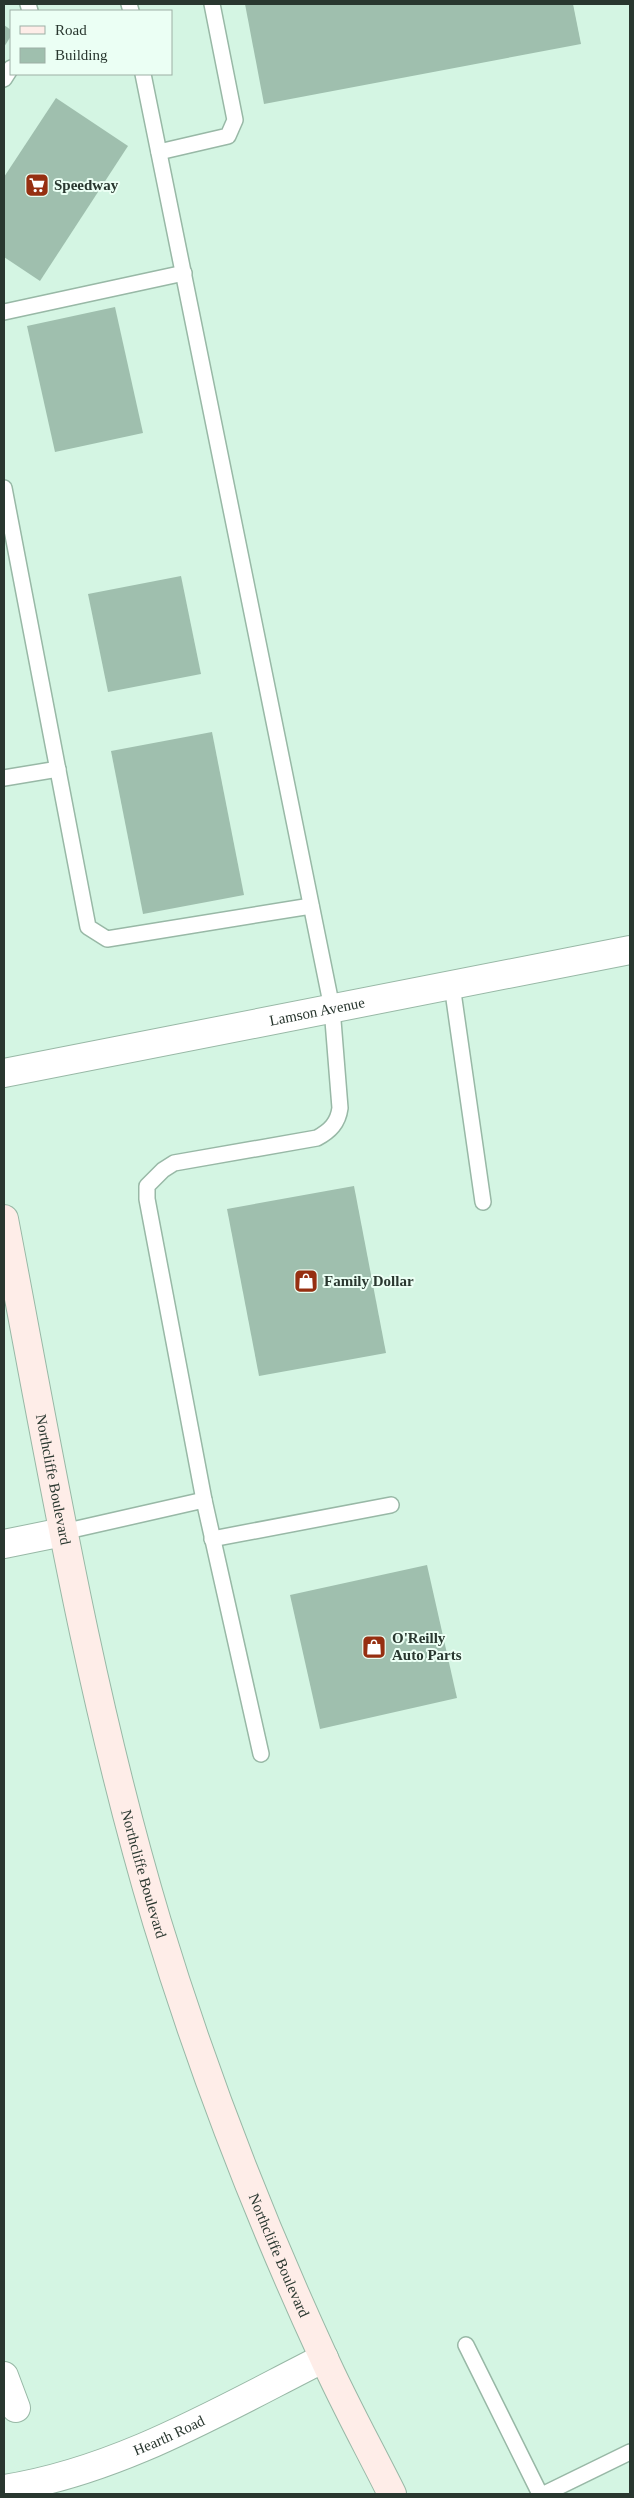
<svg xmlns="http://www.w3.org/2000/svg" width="634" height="2498" viewBox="0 0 634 2498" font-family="Georgia,serif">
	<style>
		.building { fill: #9fbfae }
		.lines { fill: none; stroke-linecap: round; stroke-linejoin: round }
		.service-casing { stroke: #98b8a6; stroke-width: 18 }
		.minor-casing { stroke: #98b8a6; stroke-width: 30 }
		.secondary-casing { stroke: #98b8a6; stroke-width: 30 }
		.service { stroke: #fff; stroke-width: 15 }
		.minor { stroke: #fff; stroke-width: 28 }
		.secondary { stroke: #feede8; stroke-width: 28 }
		.labels { text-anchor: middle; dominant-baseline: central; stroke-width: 4; stroke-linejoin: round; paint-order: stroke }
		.poi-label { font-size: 15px; font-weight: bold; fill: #29372f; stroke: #ebfff4; text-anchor: start }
		.street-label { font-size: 15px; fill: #29372f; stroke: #ebfff4 }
	</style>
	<rect width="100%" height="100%" fill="#d4f5e3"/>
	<!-- building -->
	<g class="building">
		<path d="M245 4H573L581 44 264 104Z"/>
		<path d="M4 25 11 30V36L4 47Z"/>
		<path d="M56 98 128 146 40 281 4 257V177Z"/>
		<path d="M115 307 143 433 55 452 27 326Z"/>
		<path d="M181 576 201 674 108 692 88 594Z"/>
		<path d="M212 732 244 895 143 914 111 751Z"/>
		<path d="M354 1186 386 1353 259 1376 227 1209Z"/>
		<path d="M427 1565 457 1698 320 1729 290 1595Z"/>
	</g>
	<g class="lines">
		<!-- service casing -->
		<g class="service-casing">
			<g id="service">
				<path d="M28 4 30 11"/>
				<path d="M129 4 131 11"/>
				<path d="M143 74 332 1008 340 1108C338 1123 330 1131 317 1138L174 1163 163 1170 147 1186V1199L204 1500"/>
				<path d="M4 79 11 68"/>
				<path d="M159 152 228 136 235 120 212 4"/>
				<path d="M4 312 184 273"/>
				<path d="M4 488 88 927 107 939 311 906"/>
				<path d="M4 778 58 769"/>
				<path d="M452 985 483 1202"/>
				<path d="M63 1532 204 1500 261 1754"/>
				<path d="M212 1539 391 1505"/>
				<path d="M466 2345 540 2494"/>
				<path d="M544 2494 630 2452"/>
			</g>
		</g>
		<!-- minor casing -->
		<g class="minor-casing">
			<g id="minor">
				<path id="s1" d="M4 1073 630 950"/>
				<path d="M4 1544 63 1532"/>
				<path d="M4 2376 16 2408"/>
				<path id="s2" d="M4 2489C119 2471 221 2410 324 2358"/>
			</g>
		</g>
		<!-- secondary casing -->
		<g class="secondary-casing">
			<g id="secondary">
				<path id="s3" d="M4 1219C49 1454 88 1692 157 1922 202 2070 258 2215 323 2356 344 2403 369 2448 392 2494"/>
			</g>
		</g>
		<!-- service -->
		<use href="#service" class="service"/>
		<!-- minor -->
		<use href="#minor" class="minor"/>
		<!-- secondary -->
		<use href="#secondary" class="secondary"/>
	</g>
	<!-- icons -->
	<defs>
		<g id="supermarket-square" transform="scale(1.25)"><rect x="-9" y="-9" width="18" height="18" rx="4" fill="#962f11" stroke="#ebfff4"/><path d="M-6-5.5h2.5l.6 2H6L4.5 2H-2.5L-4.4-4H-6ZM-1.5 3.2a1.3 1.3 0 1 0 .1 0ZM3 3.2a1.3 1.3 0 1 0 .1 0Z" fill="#fff"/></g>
		<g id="shop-square" transform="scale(1.25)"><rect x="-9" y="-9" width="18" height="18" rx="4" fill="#962f11" stroke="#ebfff4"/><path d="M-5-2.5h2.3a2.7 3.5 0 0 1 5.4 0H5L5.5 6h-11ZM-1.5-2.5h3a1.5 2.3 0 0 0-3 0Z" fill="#fff"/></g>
	</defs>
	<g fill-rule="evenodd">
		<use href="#supermarket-square" x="37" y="185"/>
		<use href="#shop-square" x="306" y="1281"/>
		<use href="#shop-square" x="374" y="1647"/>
	</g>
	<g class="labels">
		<!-- poi labels -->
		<g class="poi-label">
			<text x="54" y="185">Speedway</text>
			<text x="324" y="1281">Family Dollar</text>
			<text x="392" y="1638">O'Reilly<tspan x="392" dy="17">Auto Parts</tspan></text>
		</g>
		<!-- street labels -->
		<g class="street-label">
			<text stroke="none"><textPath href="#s1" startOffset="319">Lamson Avenue</textPath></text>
			<text stroke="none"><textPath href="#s3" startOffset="265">Northcliffe Boulevard</textPath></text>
			<text stroke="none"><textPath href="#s3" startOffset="670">Northcliffe Boulevard</textPath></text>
			<text stroke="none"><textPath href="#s3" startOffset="1075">Northcliffe Boulevard</textPath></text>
			<text stroke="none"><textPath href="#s2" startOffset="174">Hearth Road</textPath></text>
		</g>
	</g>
	<!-- border -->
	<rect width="634" height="2498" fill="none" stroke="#29372f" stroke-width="10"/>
	<!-- legend -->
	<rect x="10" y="10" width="162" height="65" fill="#ebfff4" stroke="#9dafa5"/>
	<rect x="20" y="26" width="25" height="8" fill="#feede8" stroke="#9dafa5"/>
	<text x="55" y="35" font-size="15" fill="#29372f">Road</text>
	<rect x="20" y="48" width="25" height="15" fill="#9fbfae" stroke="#9dafa5"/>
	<text x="55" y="60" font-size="15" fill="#29372f">Building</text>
</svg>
